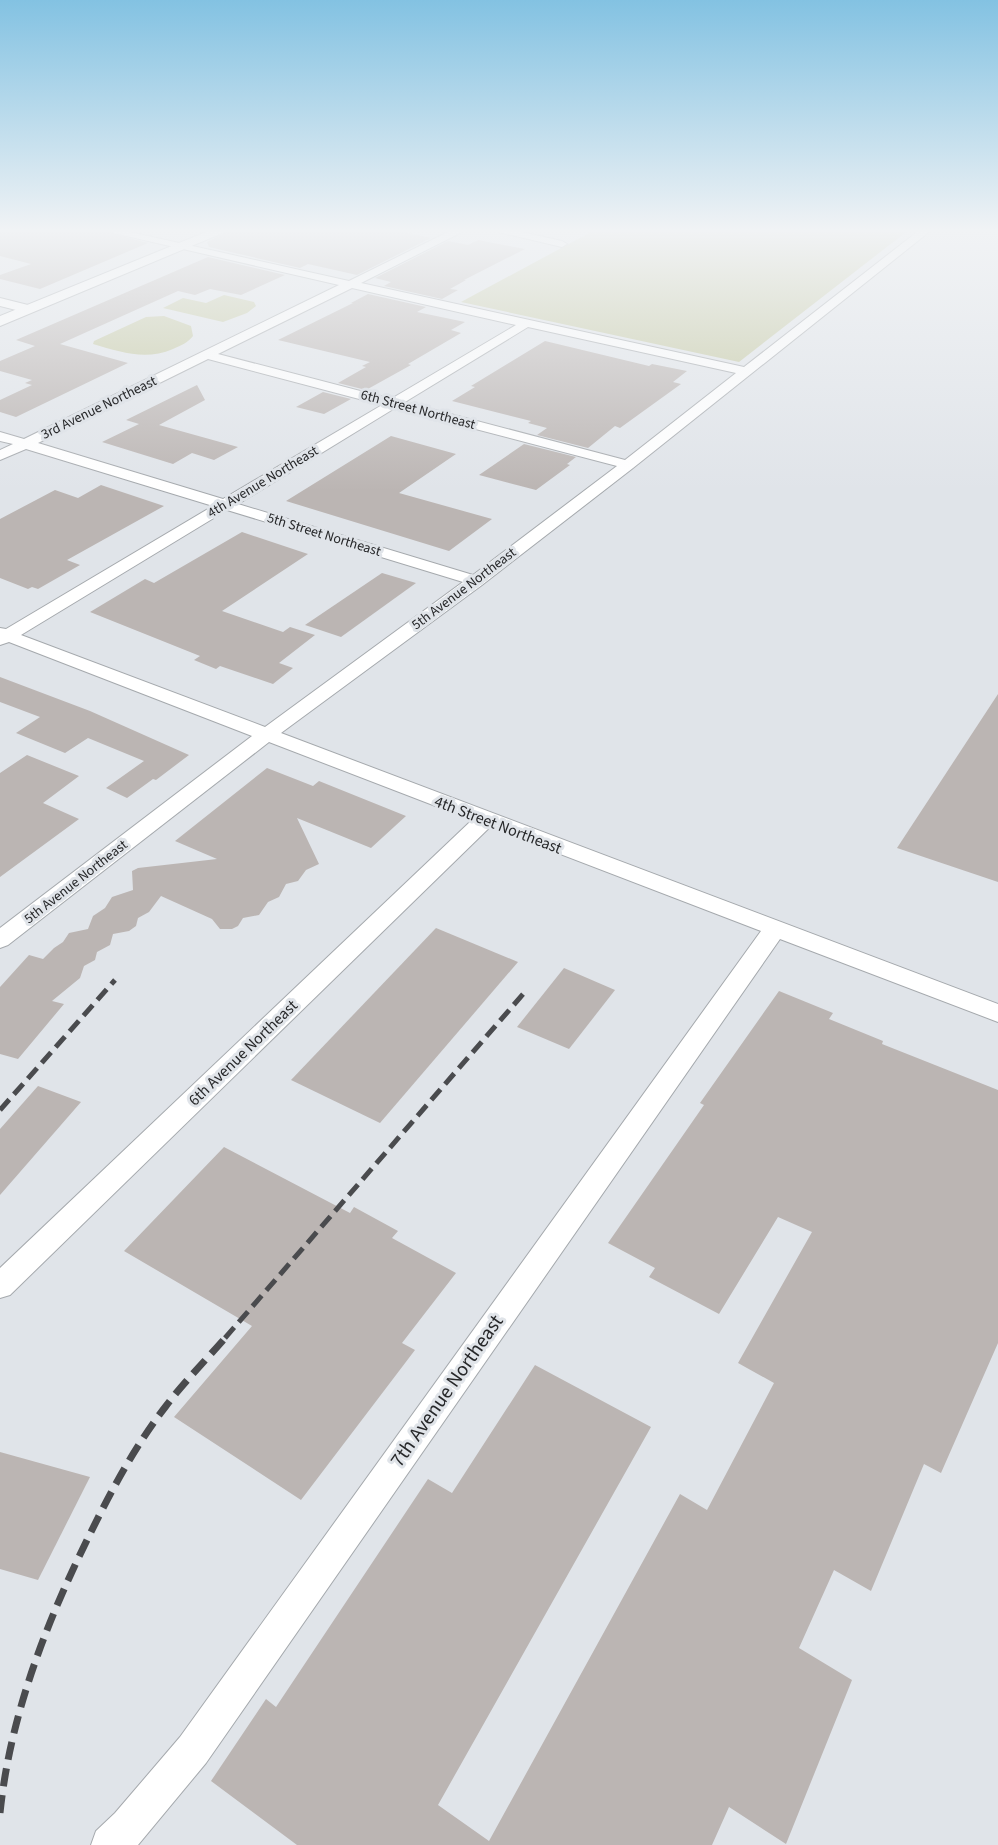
<svg xmlns="http://www.w3.org/2000/svg" width="998" height="1845" viewBox="0 0 998 1845" font-family="'Source Sans 3',sans-serif">
	<style>
		.green { fill: #c3c7a0 }
		.building { fill: #bbb5b3 }
		.lines { fill: none; stroke-linecap: round; stroke-linejoin: round }
		.minor-casing { stroke: #a5a9ad; stroke-width: 2 }
		.tertiary-casing { stroke: #a5a9ad; stroke-width: 2 }
		.minor { fill: #fff; fill-rule: evenodd }
		.tertiary { fill: #fff; fill-rule: evenodd }
		.rail-far1 { stroke: #4a4b4e; stroke-width: 5; stroke-dasharray: 14 7; stroke-linecap: butt }
		.rail { stroke: #4a4b4e; stroke-width: 7; stroke-dasharray: 18 9; stroke-linecap: butt }
		.labels { text-anchor: middle; dominant-baseline: central; stroke-width: 6; stroke-linejoin: round; paint-order: stroke }
		.far-street-label { font-size: 14px; fill: #27282a; stroke: #e0e4e9 }
		.street-label { font-size: 16px; fill: #27282a; stroke: #e0e4e9 }
		.near-street-label { font-size: 20px; fill: #27282a; stroke: #e0e4e9 }
	</style>
	<rect width="100%" height="100%" fill="#e0e4e9"/>
	<!-- green -->
	<g class="green">
		<path d="M591 232H906L739 362 461 302Z"/>
		<path d="M224 295 254 302 256 306 247 313 223 322 163 308 183 298 206 303Z"/>
		<path d="M164 316 191 326 193 336C187 343 182 345 173 349 145 361 121 352 93 344L94 341 146 317Z"/>
	</g>
	<!-- building -->
	<g class="building">
		<path d="M0 232H107L148 243 40 289 0 279V275L31 264 0 256Z"/>
		<path d="M227 232H404L431 238 357 275 308 264 300 268 209 247 207 242Z"/>
		<path d="M478 240 525 249 464 280H466L450 289 458 290 442 299 384 286 391 282 375 278 448 241 468 245Z"/>
		<path d="M208 257 285 275 241 295 210 289 195 295 178 291 60 344 128 363 16 417 0 412V400L32 385 25 383 32 380 0 371V361L35 346 16 340Z"/>
		<path d="M368 294 426 307 417 312 465 322 451 330 461 333 408 364 411 365 366 390 338 383 366 367 362 366 370 362 278 340 353 303H351Z"/>
		<path d="M545 341 649 366 652 364 687 371 673 382 681 384 620 428 615 426 588 448 537 435 547 428 528 423 531 421 452 401 475 387 471 386Z"/>
		<path d="M197 385 205 400 159 425 238 447 214 460 192 453 173 464 102 442 139 424 126 420Z"/>
		<path d="M323 392 351 399 324 414 296 407Z"/>
		<path d="M391 436 456 454 399 493 492 519 449 551 286 501Z"/>
		<path d="M524 444 576 457 567 464 570 465 536 490 479 475Z"/>
		<path d="M101 485 164 506 67 560 80 565 38 589 32 587 28 589 0 578V519L55 490 78 498Z"/>
		<path d="M242 532 308 554 222 611 283 632 290 627 315 635 279 663 293 668 273 684 220 666 216 669 194 660 200 656 90 612 145 579 154 583Z"/>
		<path d="M382 573 416 583 341 637 305 625Z"/>
		<path d="M0 677 90 711 189 755 156 780 153 779 127 798 106 788 144 761 88 738 65 753 16 733 40 717 0 702Z"/>
		<path d="M998 694V882L897 848Z"/>
		<path d="M27 755 79 776 43 803 79 819 0 877V773Z"/>
		<path d="M267 768 313 786 319 781 406 816 371 848 297 818 319 864 306 870 298 881 286 884 279 897 268 902 259 915 243 918 238 926 232 929H220L212 919 161 896 149 912 138 918 136 926 129 931 113 934 110 945 97 952 95 960 84 966 80 978 52 1001 64 1004 18 1059 0 1054V987L29 955 43 959 54 948 63 942 69 933 88 929 93 916 105 908 112 897 133 890 132 871 138 868 217 859 175 841Z"/>
		<path d="M436 928 518 962 380 1123 291 1080Z"/>
		<path d="M564 968 615 990 569 1049 517 1027Z"/>
		<path d="M779 991 833 1013 829 1019 883 1041 882 1044 998 1090V1343L941 1473 924 1464 871 1591 834 1570 799 1648 852 1680 786 1844 729 1807 712 1845H297L211 1781 266 1699 276 1707 428 1479 452 1493 535 1365 651 1427 438 1805 489 1841 680 1494 707 1510 774 1383 738 1363 812 1232 778 1217 719 1314 649 1277 655 1268 608 1243 704 1105 700 1103Z"/>
		<path d="M38 1086 81 1102 0 1195V1129Z"/>
		<path d="M224 1147 350 1213 354 1207 398 1231 392 1238 456 1273 402 1343 415 1350 301 1500 174 1417 252 1326 124 1251Z"/>
		<path d="M0 1452 90 1477 38 1580 0 1569Z"/>
	</g>
	<g class="lines">
		<!-- minor casing -->
		<g class="minor-casing">
			<g id="minor">
				<path d="M109 232H130L349 281 448 232H462L361 283 744 367 917 232H929L633 468 482 585 281 733 998 1004V1022L780 939 206 1763 138 1845H91L96 1831 115 1813 180 1737 761 931 490 827 10 1295 0 1298V1268L472 820 269 742 8 945 0 948V928L252 736 9 642 0 645V628L6 629 213 506 26 449 0 460V450L13 444 0 441V432L24 439 339 285ZM352 288 516 325 391 399 218 354ZM528 327 736 373 625 460 405 402ZM208 359 382 405 223 499 38 443ZM395 408 617 466 473 575 238 504ZM227 510 463 582 265 727 21 635Z"/>
				<path d="M498 232H521L562 241 567 244 562 247Z"/>
				<path d="M0 298 32 306 34 309 28 313 0 306Z"/>
			</g>
		</g>
		<!-- tertiary casing -->
		<g class="tertiary-casing">
			<path id="tertiary" d="M206 232H225L0 326V316Z"/>
		</g>
		<!-- minor -->
		<use href="#minor" class="minor"/>
		<!-- tertiary -->
		<use href="#tertiary" class="tertiary"/>
		<!-- rail-far1 -->
		<g class="rail-far1">
			<path d="M0 1110 115 980"/>
			<path d="M225 1338 524 993"/>
		</g>
		<!-- rail -->
		<path class="rail" d="M0 1813C10 1716 46 1623 89 1536 111 1491 135 1446 166 1406 184 1382 206 1360 226 1337"/>
	</g>
	<!-- sky -->
	<linearGradient id="sky" x2="0" y2="1"><stop stop-color="#83c2e2"/><stop offset="0.47" stop-color="#f1f3f5"/><stop offset="1" stop-color="#f1f3f5" stop-opacity="0"/></linearGradient>
	<rect width="998" height="491" fill="url(#sky)"/>
	<g class="labels">
		<!-- far-street labels -->
		<g class="far-street-label">
			<text transform="translate(99 408) rotate(-26)">3rd Avenue Northeast</text>
			<text transform="translate(418 410) rotate(15)">6th Street Northeast</text>
			<text transform="translate(263 482) rotate(-31)">4th Avenue Northeast</text>
			<text transform="translate(324 535) rotate(17)">5th Street Northeast</text>
			<text transform="translate(464 589) rotate(-37)">5th Avenue Northeast</text>
			<text transform="translate(76 882) rotate(-38)">5th Avenue Northeast</text>
		</g>
		<!-- street labels -->
		<g class="street-label">
			<text transform="translate(498 825) rotate(21)">4th Street Northeast</text>
			<text transform="translate(243 1053) rotate(-44)">6th Avenue Northeast</text>
		</g>
		<!-- near-street labels -->
		<g class="near-street-label">
			<text transform="translate(447 1391) rotate(-55)">7th Avenue Northeast</text>
		</g>
	</g>
</svg>
